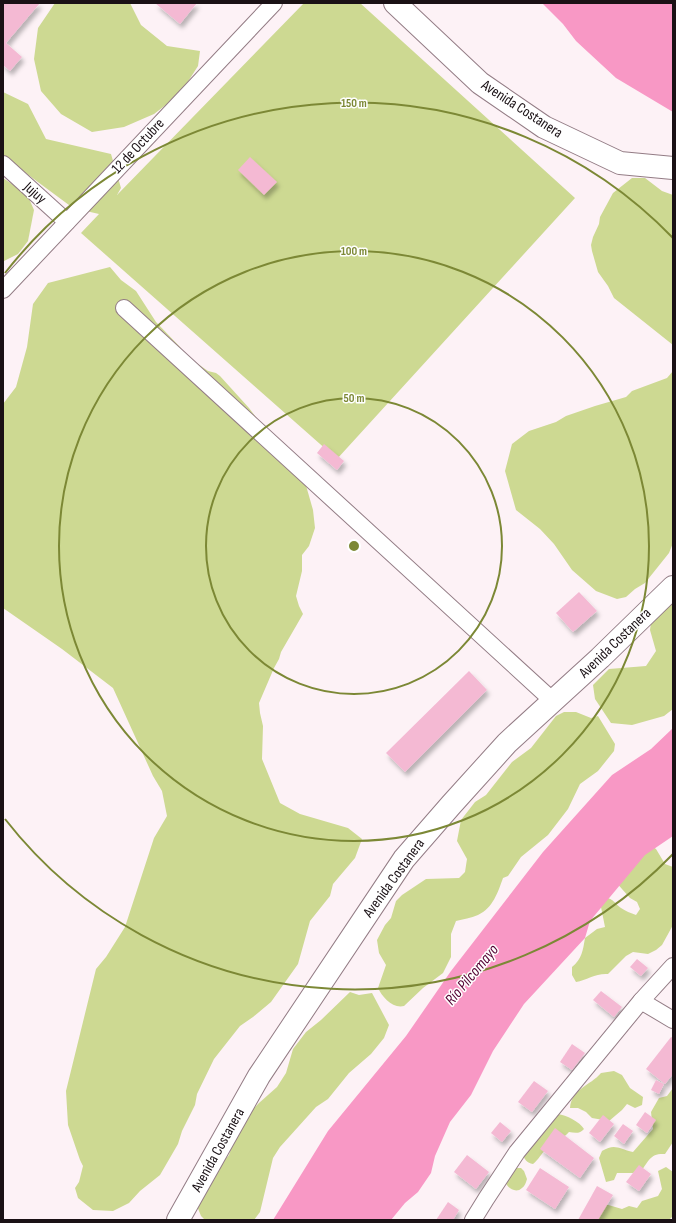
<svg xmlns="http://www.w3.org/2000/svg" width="676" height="1223" viewBox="0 0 676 1223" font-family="'Sofia Sans Condensed',sans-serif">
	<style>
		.green { fill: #cdd992 }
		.water { fill: #f898c5 }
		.building { fill: #f4b9d3; filter: url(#shadow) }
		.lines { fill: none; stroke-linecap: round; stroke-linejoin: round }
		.street-casing { stroke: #937c85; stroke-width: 18 }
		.secondary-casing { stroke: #937c85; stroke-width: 24 }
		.street { stroke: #fff; stroke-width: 16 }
		.secondary { stroke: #fff; stroke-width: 22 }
		.ring { fill: none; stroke: #7c8835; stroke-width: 2 }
		.labels { text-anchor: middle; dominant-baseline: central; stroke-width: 3; stroke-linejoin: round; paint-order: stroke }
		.street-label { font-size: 15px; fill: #1a1115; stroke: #fff }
		.water-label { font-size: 16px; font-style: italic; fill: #540033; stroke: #fff }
		.centre { fill: #7c8835; stroke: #fff; stroke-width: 2 }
		.ring-label { font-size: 12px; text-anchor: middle; font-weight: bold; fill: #7c8835; stroke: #fff; stroke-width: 3; stroke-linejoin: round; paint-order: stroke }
	</style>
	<defs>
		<filter id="shadow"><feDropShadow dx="2.5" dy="4.5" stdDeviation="2" flood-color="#0004"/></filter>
	</defs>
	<rect width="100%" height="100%" fill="#fdf2f6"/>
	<!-- green -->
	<g class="green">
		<path d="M55 3H130L141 25 167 46 200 51 198 66 180 94 154 114 124 127 92 132 61 114 41 91 34 59 38 28Z"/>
		<path d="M304 3H360L575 198 337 459 81 233 99 214 73 208 23 171 3 165V92L28 104 46 139 111 154 121 188 117 195Z"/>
		<path d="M3 178 27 194 34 210 28 241 18 254 4 261H3Z"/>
		<path d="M632 178H645L662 191 673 195V345L614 298 608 286 598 272 592 251 591 245 593 237 599 224 600 217 613 193Z"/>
		<path d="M110 267 121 280 136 291 156 322 180 347 185 355 208 371 216 373 220 376 249 408 305 482 313 510 315 528 309 546 302 555V571L296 596 299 606 303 614 281 652 279 659 274 668 259 703 260 713 263 726 262 759 280 803 300 814 348 828 362 839 355 858 333 884 330 896 310 921 298 964 271 1002 253 1017 240 1026 214 1059 197 1094 195 1105 182 1131 178 1144 160 1175 140 1191 129 1203 113 1211 93 1210 78 1198 75 1188 79 1182 83 1166 80 1160 68 1125 66 1091 96 969 106 957 125 927 154 838 167 816 162 791 153 776 113 688 62 649 3 608V404L16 387 27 347 33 304 48 283Z"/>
		<path d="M673 371V543L669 553 645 583 635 589 626 597 617 599 596 591 572 570 554 544 540 529 516 510 505 471 512 444 529 431 556 422 566 416 595 406 626 397 632 391 667 378Z"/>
		<path d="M673 601V709L664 716 632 725 611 723 595 699 593 685 609 669 646 666 656 651 650 630 651 623Z"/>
		<path d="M564 712H576L591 718 598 716 615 744 614 751 598 771 580 784 568 809 548 835 521 857 508 876 503 878C498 892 493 908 478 915 471 918 463 919 456 921L451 934V957L443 973 423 988 404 1006C393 1009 382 997 378 988L386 965 379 953 377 940 385 925 391 918 396 901 402 895 426 879 459 878 465 872 467 859 457 841 461 820 475 802 486 795 512 762 531 748 556 716Z"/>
		<path d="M642 839 656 849 665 864 673 867V925L662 945 656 950 648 954 633 952 626 956 608 974C596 973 587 980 576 982L572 975V967C582 959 583 950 585 938L597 929 605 927 599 897C613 897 612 901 621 908 625 911 631 913 636 915L640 909 637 902 630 898 606 871Z"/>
		<path d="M350 992 359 995 372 993 389 1025 384 1038 371 1054 349 1073 328 1099 316 1107 280 1147 273 1158 260 1212 254 1220H205L201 1216 197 1206 207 1180 229 1155 234 1140 243 1119 259 1103 277 1087 286 1073 293 1049 306 1032 321 1020Z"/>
		<path d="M614 1071 622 1075 630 1088 643 1097 642 1105 635 1108 627 1104 622 1110 609 1121 592 1118 586 1112 578 1108H570C572 1088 590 1086 601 1073Z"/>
		<path d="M673 1088V1142L665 1154C650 1153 649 1161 641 1171L633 1173H617L614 1180 606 1182 599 1158 602 1151C615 1143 619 1149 633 1152L653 1129 651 1112 659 1098 667 1096Z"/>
		<path d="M558 1114C566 1115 580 1122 584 1129 580 1134 575 1133 569 1132 562 1140 553 1143 546 1149 541 1154 539 1159 533 1164 527 1163 524 1159 522 1153Z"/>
		<path d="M666 1167 673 1172V1216L669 1220H591L605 1204 622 1209 629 1206 637 1208 642 1201 658 1196 662 1189 658 1171Z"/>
		<path d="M516 1168H521L524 1171 527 1179C526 1182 525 1186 522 1188 516 1194 507 1188 505 1181L511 1171Z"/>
	</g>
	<!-- water -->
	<g class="water">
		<path d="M542 3H673V112L616 78 576 41 563 24Z"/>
		<path d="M673 728V836L645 855 590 921 585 938 524 1004 493 1051 471 1095 450 1122 435 1156 431 1173 418 1192 405 1203 391 1220H273L328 1131 406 1036 451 971 543 852 612 775 651 749Z"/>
	</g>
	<!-- building -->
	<g class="building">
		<path d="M3 3H40L6 43 22 57 10 71 3 65Z"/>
		<path d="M155 3H197L180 24Z"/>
		<path d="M250 157 277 182 264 195 238 170Z"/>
		<path d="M324 444 344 461 337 470 317 453Z"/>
		<path d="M579 592 597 611 573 632 556 613Z"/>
		<path d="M469 671 487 690 405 772 386 753Z"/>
		<path d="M637 959 648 968 641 976 630 967Z"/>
		<path d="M601 991 622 1007 614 1017 593 1000Z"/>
		<path d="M671 1037 673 1038V1074L665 1084 646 1069Z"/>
		<path d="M572 1044 585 1053 572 1070 560 1062Z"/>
		<path d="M656 1080 664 1084 659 1094 651 1090Z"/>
		<path d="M534 1081 548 1091 532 1112 518 1102Z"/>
		<path d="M645 1112 656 1120 647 1133 636 1125Z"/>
		<path d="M603 1115 614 1124 600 1142 589 1133Z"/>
		<path d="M500 1122 511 1131 502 1142 491 1133Z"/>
		<path d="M623 1124 633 1131 624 1144 614 1136Z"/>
		<path d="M555 1128 594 1158 580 1178 540 1149Z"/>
		<path d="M467 1155 489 1172 476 1189 454 1172Z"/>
		<path d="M639 1165 651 1174 639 1191 626 1182Z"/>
		<path d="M540 1168 569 1187 555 1209 526 1190Z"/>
		<path d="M597 1186 613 1195 598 1220H578Z"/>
		<path d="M448 1202 459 1210 453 1220H436Z"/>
	</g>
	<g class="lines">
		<!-- street casing -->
		<g class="street-casing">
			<g id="street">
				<path d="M3 164 67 222"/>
				<path d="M3 290 274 3"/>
				<path d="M124 308 553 701"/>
				<path d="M641 1001 673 1020"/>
				<path d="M473 1220 486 1199 517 1152 641 1001 673 966"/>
			</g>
		</g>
		<!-- secondary casing -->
		<g class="secondary-casing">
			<g id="secondary">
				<path d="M395 3 480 83 544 127 620 163 673 168"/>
				<path d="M178 1220 259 1076 404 859 451 805 507 743 600 658 673 587"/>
			</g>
		</g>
		<!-- street -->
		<use href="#street" class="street"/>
		<!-- secondary -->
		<use href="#secondary" class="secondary"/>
	</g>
	<!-- distance rings -->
	<g class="ring">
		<circle cx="354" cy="546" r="148"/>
		<circle cx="354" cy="546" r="295"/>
		<path d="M673 854A443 443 0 0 1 5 819M5 273A443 443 0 0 1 673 238"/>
	</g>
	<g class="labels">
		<!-- street labels -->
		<g class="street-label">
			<text transform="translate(522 109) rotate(33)">Avenida Costanera</text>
			<text transform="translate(138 146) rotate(-47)">12 de Octubre</text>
			<text transform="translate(35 193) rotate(42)">Jujuy</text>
			<text transform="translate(615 643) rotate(-44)">Avenida Costanera</text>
			<text transform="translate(394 878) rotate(-54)">Avenida Costanera</text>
			<text transform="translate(218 1150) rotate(-61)">Avenida Costanera</text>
		</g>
		<!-- water labels -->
		<g class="water-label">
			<text transform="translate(472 975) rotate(-50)">Río Pilcomayo</text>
		</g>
	</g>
	<circle cx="354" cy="546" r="6" class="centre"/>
	<g class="ring-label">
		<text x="354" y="107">150 m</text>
		<text x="354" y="255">100 m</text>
		<text x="354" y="402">50 m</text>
	</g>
	<!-- border -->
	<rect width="676" height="1223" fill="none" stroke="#1a1115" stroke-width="8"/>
</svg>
